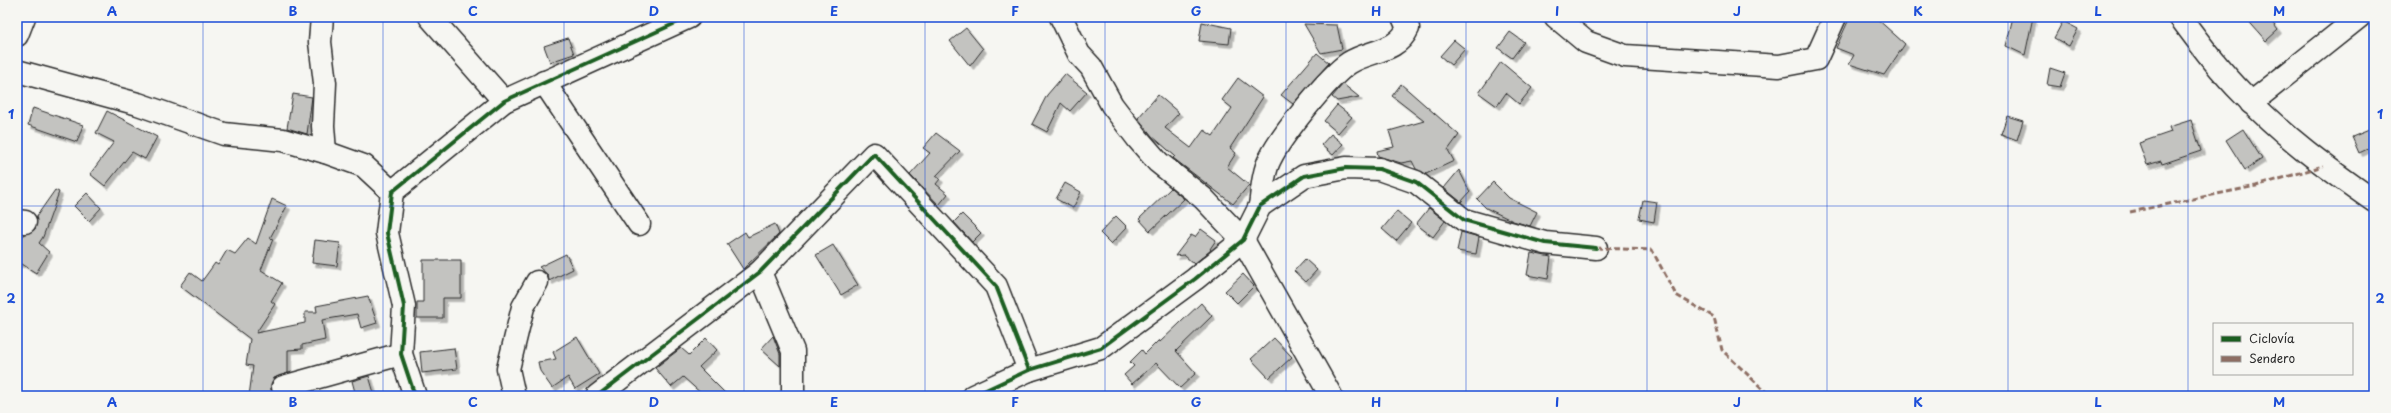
<svg xmlns="http://www.w3.org/2000/svg" width="2391" height="413" viewBox="0 0 2391 413" font-family="'Playpen Sans',sans-serif">
	<style>
		.building { fill: #c3c3c0; stroke: #2b2b2b; filter: url(#shadow) }
		.lines { fill: none; stroke-linecap: round; stroke-linejoin: round }
		.minor-casing { stroke: #2b2b2b; stroke-width: 25 }
		.minor { stroke: #f6f6f2; stroke-width: 22 }
		.quiet { stroke: #8d6e63; stroke-width: 3; stroke-dasharray: 6 3; stroke-linecap: butt }
		.cycleway-casing { stroke: #f6f6f2; stroke-width: 6 }
		.cycleway { stroke: #1b5e20; stroke-width: 4 }
		.grid { fill: none; stroke: #1d4ed8; stroke-width: 1; stroke-opacity: 0.55 }
		.neatline { fill: none; stroke: #1d4ed8; stroke-width: 1.5 }
		.grid-label { font-size: 13px; text-anchor: middle; font-weight: bold; fill: #1d4ed8 }
	</style>
	<defs>
		<filter id="shadow"><feDropShadow dx="3.5" dy="3.5" stdDeviation="0" flood-color="#0004"/></filter>
	</defs>
	<rect width="100%" height="100%" fill="#f6f6f2"/>
	<filter id="ink" filterUnits="userSpaceOnUse"><feTurbulence type="fractalNoise" baseFrequency=".025" numOctaves="2"/><feDisplacementMap in="SourceGraphic" scale="8" xChannelSelector="R" yChannelSelector="G"/><feConvolveMatrix kernelMatrix="1 2 1 2 8 2 1 2 1" color-interpolation-filters="sRGB"/></filter>
	<g filter="url(#ink)">
		<!-- building -->
		<g class="building">
			<path d="M1850 17H1875L1905 44 1884 75 1849 64 1854 55 1836 48Z"/>
			<path d="M2013 17H2033L2025 55 2006 46Z"/>
			<path d="M2245 17H2268L2278 30 2266 41Z"/>
			<path d="M2063 21 2078 29 2069 46 2054 38Z"/>
			<path d="M1202 22 1231 28 1229 44 1199 41Z"/>
			<path d="M1304 24 1337 25 1342 49 1321 53Z"/>
			<path d="M966 28 983 49 970 66 950 41Z"/>
			<path d="M1510 32 1524 42 1512 58 1498 48Z"/>
			<path d="M568 38 574 54 550 62 544 46Z"/>
			<path d="M1454 40 1465 49 1451 65 1440 56Z"/>
			<path d="M1317 53 1329 63 1293 104 1281 95Z"/>
			<path d="M1501 62 1532 88 1519 104 1506 93 1497 106 1479 93Z"/>
			<path d="M2050 68 2065 73 2060 87 2047 85Z"/>
			<path d="M1065 74 1087 92 1070 111 1061 103 1047 132 1032 124 1047 95Z"/>
			<path d="M1238 78 1263 97 1230 148 1236 153 1227 167 1249 185 1233 204 1173 158 1175 156 1152 136 1138 118 1158 95 1179 113 1165 128 1191 148 1204 130 1213 136 1232 108 1222 100Z"/>
			<path d="M1343 84 1359 97 1337 101 1332 97Z"/>
			<path d="M1401 84 1459 135 1448 150 1454 161 1426 174 1416 169 1412 161 1401 163 1378 156 1377 151 1394 147 1389 131 1424 121 1392 96Z"/>
			<path d="M293 94 312 97 307 134 287 128Z"/>
			<path d="M1337 105 1352 117 1338 133 1324 121Z"/>
			<path d="M33 108 83 125 77 142 28 125Z"/>
			<path d="M107 111 157 137 145 159 132 152 105 186 90 174 114 142 96 133Z"/>
			<path d="M2007 116 2023 121 2017 140 2001 134Z"/>
			<path d="M2191 120 2201 151 2162 164 2161 161 2147 165 2139 143 2171 132 2169 127Z"/>
			<path d="M2374 128V146L2359 153 2352 137Z"/>
			<path d="M2243 129 2262 159 2245 170 2226 140Z"/>
			<path d="M936 133 960 151 936 176 940 179 936 184 948 194 939 205 910 175 930 153 923 148Z"/>
			<path d="M1331 134 1343 144 1333 155 1321 145Z"/>
			<path d="M1459 170 1470 192 1461 202 1444 188Z"/>
			<path d="M1493 182 1509 198 1537 212 1530 226 1513 221 1486 208 1477 199Z"/>
			<path d="M1065 183 1081 192 1073 208 1056 199Z"/>
			<path d="M1171 188 1184 199 1150 231 1139 219Z"/>
			<path d="M55 190 59 192 43 237 39 243 49 252 36 273 22 264H17V244L24 234 35 229 36 217Z"/>
			<path d="M87 193 101 208 89 221 74 206Z"/>
			<path d="M272 199 287 206 270 238 273 239 261 270 282 283 271 301 275 304 256 333 305 323V312H317L316 306 368 296 377 323 361 328 357 314 322 320 325 340 302 345V349L288 350V373L274 378 271 384V390L274 396H249L253 366 246 365 250 339 180 286 190 272 202 281 215 263 218 265 227 250 235 254 248 238 256 244Z"/>
			<path d="M1643 200 1657 202 1654 222 1639 219Z"/>
			<path d="M1429 208 1445 221 1433 237 1416 224Z"/>
			<path d="M1397 211 1411 223 1396 241 1382 229Z"/>
			<path d="M962 214 981 233 972 242 954 222Z"/>
			<path d="M1116 216 1127 227 1111 244 1100 233Z"/>
			<path d="M775 224 779 234 743 269 727 244 745 232 748 237Z"/>
			<path d="M1201 229 1216 240 1210 249 1211 250 1194 264 1184 255 1175 256 1191 235 1195 237Z"/>
			<path d="M1461 232 1479 237 1476 254 1457 251Z"/>
			<path d="M315 240 340 243 337 266 312 263Z"/>
			<path d="M833 245 858 285 841 295 816 255Z"/>
			<path d="M1531 253 1551 257 1548 279 1527 275Z"/>
			<path d="M566 254 573 269 549 281 548 275 539 267Z"/>
			<path d="M1305 259 1317 270 1306 282 1294 271Z"/>
			<path d="M423 260H461V298H443V318H417V302H423Z"/>
			<path d="M1243 274 1254 286 1237 303 1225 291Z"/>
			<path d="M1201 303 1212 316 1176 351 1196 373 1180 388 1156 363 1132 384 1124 375 1134 366 1130 362 1142 350 1145 354 1159 340 1160 342Z"/>
			<path d="M773 336 780 354V366L761 349Z"/>
			<path d="M577 337 599 374 575 389 568 377 552 388 540 371 538 362 556 359 553 352Z"/>
			<path d="M706 338 717 350 699 367 728 396H704L683 377 671 387 655 368 681 348 689 355Z"/>
			<path d="M1274 338 1292 357 1269 378 1251 359Z"/>
			<path d="M454 348 457 369 422 373 420 352Z"/>
			<path d="M369 376 374 393 356 396 352 381Z"/>
		</g>
		<g class="lines">
			<!-- minor casing -->
			<g class="minor-casing">
				<g id="minor">
					<path d="M322 17 320 42 325 83 323 126 325 152"/>
					<path d="M430 17 504 101"/>
					<path d="M1061 17 1079 54 1091 67 1112 105 1138 139 1158 162 1203 198 1243 240 1331 396"/>
					<path d="M1556 17 1586 42 1625 56 1779 66 1816 59 1835 17"/>
					<path d="M2180 17C2200 44 2220 71 2244 95 2283 136 2328 169 2374 201"/>
					<path d="M17 35 24 17"/>
					<path d="M17 71 138 104 224 134 283 140 325 152 364 166 392 192"/>
					<path d="M544 82 639 224"/>
					<path d="M2251 103 2359 17"/>
					<path d="M1260 206C1262 192 1263 172 1270 159 1281 136 1329 76 1349 63 1369 50 1397 53 1408 28L1403 17"/>
					<path d="M17 221 25 222"/>
					<path d="M760 272 793 351V396"/>
					<path d="M283 387 401 354"/>
					<path d="M415 396 401 354 404 306 387 233 392 192 504 101 689 17"/>
					<path d="M514 396 508 369 523 307 537 282"/>
					<path d="M597 396 760 272 874 154 996 286 1029 370"/>
					<path d="M973 396 1029 370 1101 348 1195 279 1243 240 1260 206 1304 176 1346 168 1379 169 1416 182 1464 220 1545 243 1596 248"/>
				</g>
			</g>
			<!-- minor -->
			<use href="#minor" class="minor"/>
			<!-- quiet -->
			<g class="quiet">
				<path d="M2130 212 2256 186 2323 166"/>
				<path d="M1596 248 1652 250 1676 295 1714 317 1722 350 1770 396"/>
			</g>
			<!-- cycleway casing -->
			<g class="cycleway-casing">
				<g id="cycleway">
					<path d="M415 396 401 354 404 306 387 233 392 192 504 101 689 17"/>
					<path d="M597 396 760 272 874 154 996 286 1029 370"/>
					<path d="M973 396 1029 370 1101 348 1195 279 1243 240 1260 206 1304 176 1346 168 1379 169 1416 182 1464 220 1545 243 1596 248"/>
				</g>
			</g>
			<!-- cycleway -->
			<use href="#cycleway" class="cycleway"/>
		</g>
	</g>
	<!-- grid -->
	<path class="grid" d="M203 17V396M383 17V396M564 17V396M744 17V396M925 17V396M1105 17V396M1286 17V396M1466 17V396M1647 17V396M1827 17V396M2008 17V396M2188 17V396M17 206H2374"/>
	<!-- margin -->
	<rect width="2391" height="413" fill="none" stroke="#f6f6f2" stroke-width="44"/>
	<!-- legend -->
	<rect x="2213" y="323" width="140" height="52" fill="#f6f6f2" stroke="#a5a5a2"/>
	<rect x="2221" y="336" width="20" height="6" fill="#1b5e20" stroke="#a5a5a2"/>
	<text x="2249" y="343" font-size="12" fill="#2b2b2b">Ciclovía</text>
	<rect x="2221" y="356" width="20" height="6" fill="#8d6e63" stroke="#a5a5a2"/>
	<text x="2249" y="363" font-size="12" fill="#2b2b2b">Sendero</text>
	<rect x="22" y="22" width="2347" height="369" class="neatline"/>
	<g class="grid-label">
		<text x="112" y="16">A</text>
		<text x="293" y="16">B</text>
		<text x="473" y="16">C</text>
		<text x="654" y="16">D</text>
		<text x="834" y="16">E</text>
		<text x="1015" y="16">F</text>
		<text x="1196" y="16">G</text>
		<text x="1376" y="16">H</text>
		<text x="1557" y="16">I</text>
		<text x="1737" y="16">J</text>
		<text x="1918" y="16">K</text>
		<text x="2098" y="16">L</text>
		<text x="2279" y="16">M</text>
		<text x="11" y="119">1</text>
		<text x="2380" y="119">1</text>
		<text x="11" y="303">2</text>
		<text x="2380" y="303">2</text>
		<text x="112" y="407">A</text>
		<text x="293" y="407">B</text>
		<text x="473" y="407">C</text>
		<text x="654" y="407">D</text>
		<text x="834" y="407">E</text>
		<text x="1015" y="407">F</text>
		<text x="1196" y="407">G</text>
		<text x="1376" y="407">H</text>
		<text x="1557" y="407">I</text>
		<text x="1737" y="407">J</text>
		<text x="1918" y="407">K</text>
		<text x="2098" y="407">L</text>
		<text x="2279" y="407">M</text>
	</g>
</svg>
